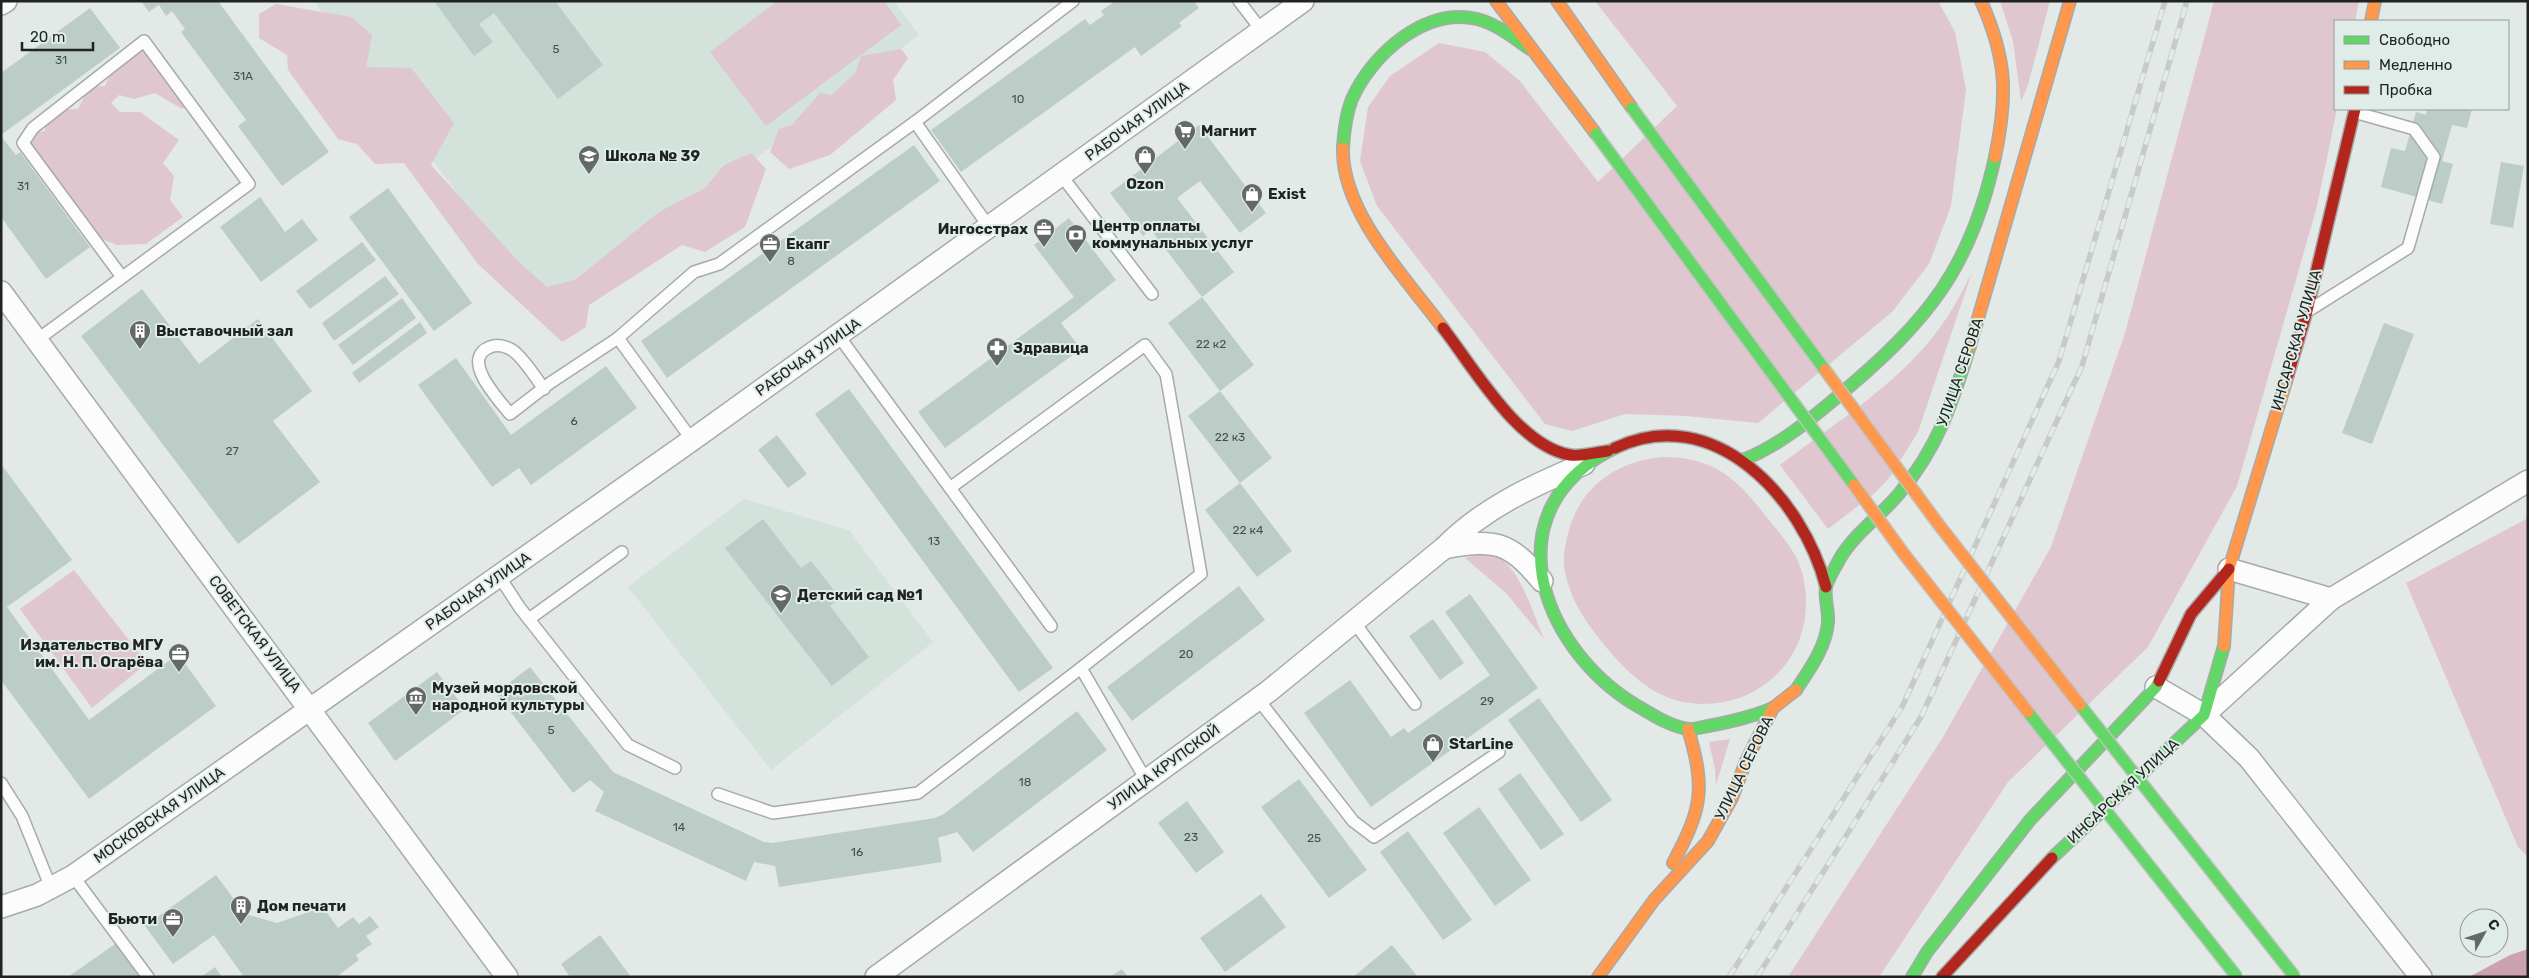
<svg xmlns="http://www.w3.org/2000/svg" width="2529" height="978" viewBox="0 0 2529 978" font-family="Rubik,sans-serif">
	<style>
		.built { fill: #d3e2db }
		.green { fill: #e0c6cf }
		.water { fill: #cca2b2 }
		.building { fill: #bccdc7 }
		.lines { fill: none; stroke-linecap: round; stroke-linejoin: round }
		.lane-casing { stroke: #a6aba9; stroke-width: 14 }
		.street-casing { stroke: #a6aba9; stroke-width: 24 }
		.fast-casing { stroke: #a6aba9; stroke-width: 14 }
		.slow-casing { stroke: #a6aba9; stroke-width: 14 }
		.jam-casing { stroke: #a6aba9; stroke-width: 14 }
		.lane { stroke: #fbfcfb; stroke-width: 11 }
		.street { stroke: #fbfcfb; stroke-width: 21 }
		.fast { stroke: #63d668; stroke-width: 11 }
		.slow { stroke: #ff974d; stroke-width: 11 }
		.jam { stroke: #b3261e; stroke-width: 11 }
		.rail-casing { stroke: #c8cac8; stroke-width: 5.5 }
		.rail { stroke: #e0ece7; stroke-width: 4; stroke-dasharray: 11; stroke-linecap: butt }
		.fast-bridge-casing { stroke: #bfc3c1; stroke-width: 14; stroke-linecap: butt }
		.slow-bridge-casing { stroke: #bfc3c1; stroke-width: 14; stroke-linecap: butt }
		.fast-bridge { stroke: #63d668; stroke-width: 11 }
		.slow-bridge { stroke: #ff974d; stroke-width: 11 }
		.labels { text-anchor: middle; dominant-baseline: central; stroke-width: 4; stroke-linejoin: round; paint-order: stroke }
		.number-label { font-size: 12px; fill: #464e4a }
		.street-label { font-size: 15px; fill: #1f2321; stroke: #e0ece7 }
		.poi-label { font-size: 15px; font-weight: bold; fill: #1f2321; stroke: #e0ece7; text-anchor: start }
	</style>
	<rect width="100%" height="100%" fill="#e3e9e6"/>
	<!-- built -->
	<g class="built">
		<path d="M314 1H894L919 35 548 315Z"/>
		<path d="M744 499 849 530 933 642 771 770 628 587Z"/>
	</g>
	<!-- green -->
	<g class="green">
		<path d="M777 1H884L901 25 766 126 710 52Z"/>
		<path d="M1595 1H1938L1955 32 1966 89 1951 206 1929 264 1892 312 1758 423 1686 416 1625 414 1572 431 1545 424 1377 206 1360 161 1368 107 1390 76 1439 43 1485 52 1519 80 1598 182 1677 106Z"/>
		<path d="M2000 1H2050L2028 85 2021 101 2013 41Z"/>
		<path d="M2214 1H2359L2355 21H2335L2337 109 2317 206 2237 486 2148 647 2008 782 1879 977H1788L1943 737 2051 547 2125 333Z"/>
		<path d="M276 4 351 17 372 35 366 67 411 68 454 123 431 165 518 261 547 287 575 280 659 212 705 188 724 165 751 153 766 169 745 227 705 252 682 245 589 305 586 327 562 342 478 264 404 163 375 164 357 144 338 139 288 70 287 55 259 38V14Z"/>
		<path d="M150 43 187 88 191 102 182 109 155 93 134 99 119 95 111 103 120 112H140L179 140 163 163 174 176 170 200 183 217 146 244 117 245 91 235 28 149 27 134 45 131 47 118 58 110 78 109 89 87 105 86 111 72Z"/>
		<path d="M901 49 908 58 893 80 896 100 830 155 789 169 770 152 779 129 792 125 820 93 832 95 856 72 861 56Z"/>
		<path d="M1972 272 1918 432 1890 477 1876 492 1828 529 1780 465C1830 427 1886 392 1928 343 1946 322 1960 297 1972 272Z"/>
		<path d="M1663 457C1681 457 1699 460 1715 468 1736 479 1750 496 1765 515 1776 529 1790 544 1798 561 1813 597 1807 643 1780 671 1765 687 1746 698 1724 702 1668 712 1634 682 1602 642 1584 620 1571 600 1565 572 1563 561 1564 549 1567 538 1577 489 1615 461 1663 457Z"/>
		<path d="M2528 518V857L2518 847 2406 583Z"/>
		<path d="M1482 553C1487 554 1493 554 1498 557 1520 568 1534 616 1544 639L1506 593 1465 558Z"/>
		<path d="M74 570 147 663 92 708 20 609Z"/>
		<path d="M1730 739 1716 785 1715 769 1709 742Z"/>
	</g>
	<!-- water -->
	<path class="water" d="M2528 949V977H2469L2510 955Z"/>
	<!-- building -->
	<g class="building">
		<path d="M141 1H218L329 152 282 186 238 126 246 120 181 32 185 29 172 11 166 16 159 5 149 12Z"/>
		<path d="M434 1H555L603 65 558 99 494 13 479 24 493 42 474 56Z"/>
		<path d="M1115 1H1194L1199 8 1179 23 1182 26 1141 56 1135 47 961 172 931 130 1085 19 1090 25 1104 15 1101 11Z"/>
		<path d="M90 8 120 48 1 135V73Z"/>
		<path d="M2427 109H2472L2467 128 2452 125 2442 161 2453 164 2442 204 2381 187 2391 148 2405 151 2416 112 2426 115Z"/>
		<path d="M1199 125 1266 213 1240 233 1200 181 1177 198 1234 272 1202 297 1151 230 1143 236 1110 193Z"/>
		<path d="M1 136 16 155 20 152 90 247 46 279 1 217Z"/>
		<path d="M914 145 940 181 667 378 641 341Z"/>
		<path d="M2501 162 2524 166 2513 228 2490 224Z"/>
		<path d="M388 188 472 303 434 331 349 217Z"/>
		<path d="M260 197 285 232 302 219 318 240 261 282 220 227Z"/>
		<path d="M1069 218 1116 280 1061 323 1081 349 945 448 918 412 1074 297 1034 245Z"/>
		<path d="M362 242 376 260 310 309 296 291Z"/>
		<path d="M385 276 399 294 334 341 322 323Z"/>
		<path d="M142 289 199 364 258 319 312 391 273 421 320 482 238 544 81 336Z"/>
		<path d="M1202 297 1254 365 1220 391 1168 323Z"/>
		<path d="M402 298 416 318 353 365 338 345Z"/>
		<path d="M420 322 427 333 359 383 352 373Z"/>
		<path d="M2384 323 2414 334 2372 444 2342 433Z"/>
		<path d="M456 358 511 435 606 366 637 408 531 485 519 468 492 487 418 385Z"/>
		<path d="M849 389 1053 668 1019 692 815 414Z"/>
		<path d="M1220 391 1272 458 1240 483 1188 416Z"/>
		<path d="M777 435 807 474 788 488 758 450Z"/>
		<path d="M1 464 72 560 7 607 89 720 178 654 216 706 89 799 1 680Z"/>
		<path d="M1240 483 1292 551 1257 577 1205 510Z"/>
		<path d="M763 519 801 568 811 561 840 598 830 606 869 657 832 686 725 548Z"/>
		<path d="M1239 586 1265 620 1132 721 1107 687Z"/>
		<path d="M1470 594 1538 688 1371 807 1304 713 1350 680 1391 737 1404 728 1408 733 1490 675 1445 612Z"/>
		<path d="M1433 619 1464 663 1440 680 1409 636Z"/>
		<path d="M530 667 613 772 764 842 772 843 935 818 944 814 1077 711 1107 750 973 852 957 832 938 838 942 862 779 887 775 866 754 862 746 881 595 811 604 792 590 780 573 793 496 693Z"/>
		<path d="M437 672 465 709 395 761 368 723Z"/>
		<path d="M1539 698 1612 800 1581 822 1508 720Z"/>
		<path d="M1520 773 1564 834 1541 850 1498 789Z"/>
		<path d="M1299 779 1367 870 1329 898 1261 807Z"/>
		<path d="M1187 801 1224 852 1196 873 1158 823Z"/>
		<path d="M1479 807 1531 880 1495 906 1443 833Z"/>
		<path d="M1408 831 1472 920 1443 940 1380 852Z"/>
		<path d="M216 875 245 914 277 923 323 907 338 928 353 917 359 924 370 916 379 927 366 936 372 944 356 955 359 960 336 977H244L214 935 173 964 145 926Z"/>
		<path d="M1261 894 1286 927 1225 972 1200 938Z"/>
		<path d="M600 935 631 977H570L561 964Z"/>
		<path d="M118 942 143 977H68Z"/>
		<path d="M1392 945 1418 977H1353Z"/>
		<path d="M215 967 222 977H201Z"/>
		<path d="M1122 969 1128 977H1110Z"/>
	</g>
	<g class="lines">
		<!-- lane casing -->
		<g class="lane-casing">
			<g id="lane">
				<path d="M1239 1 1262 31"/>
				<path d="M915 122 989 227"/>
				<path d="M1061 175 1152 294"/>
				<path d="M2311 309 2408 248 2434 157 2414 129 2354 112"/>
				<path d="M838 335 1051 626"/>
				<path d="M618 338 692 440"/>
				<path d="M37 340 249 184 144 41 33 128 23 143 122 277"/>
				<path d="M544 389C536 378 522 356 512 350 505 346 497 344 490 347 459 359 500 401 510 414L550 383 618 338 694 272 719 264 915 122 1073 1"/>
				<path d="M950 488 1145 345 1166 374 1201 574 1081 668 1146 780"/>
				<path d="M499 576 520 608 628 745 675 768"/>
				<path d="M529 619 622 552"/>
				<path d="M1354 622 1415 704"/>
				<path d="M1258 699 1353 821 1374 837 1499 752"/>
				<path d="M1 783 22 816 51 888"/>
				<path d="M718 794 773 813 918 793 1081 668"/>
				<path d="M73 876 148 977"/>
			</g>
		</g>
		<!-- street casing -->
		<g class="street-casing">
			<g id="street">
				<path d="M1 4 6 1"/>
				<path d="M1 292 507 977"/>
				<path d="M1444 548C1494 539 1508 540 1542 581"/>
				<path d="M2229 569 2331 599"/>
				<path d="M2156 687 2204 715 2249 758 2421 977"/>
				<path d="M2204 715 2331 599 2528 481"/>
				<path d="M1 907 37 895 73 876 692 440 1303 1"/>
				<path d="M876 977 1269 691 1444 548C1483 508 1534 485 1584 464"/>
			</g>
		</g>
		<!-- fast casing -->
		<g class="fast-casing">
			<g id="fast">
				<path d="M1343 148C1344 131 1346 114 1352 99 1372 54 1425 7 1477 19 1497 24 1514 38 1530 49"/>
				<path d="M1615 448C1491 508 1539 645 1634 704 1650 713 1670 727 1689 729 1695 730 1701 727 1708 726 1730 722 1752 717 1773 708"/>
				<path d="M1743 460C1782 444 1811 419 1843 392 1928 320 1971 268 1995 157"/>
				<path d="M1796 690C1810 669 1826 647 1828 622 1829 611 1824 598 1826 587 1828 579 1835 568 1839 560 1854 534 1878 518 1898 495 1938 448 1952 404 1970 346"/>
				<path d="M2052 858 2204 715 2224 646"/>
				<path d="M1912 977 1927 952 2030 820 2156 687 2159 681"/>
			</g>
		</g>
		<!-- slow casing -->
		<g class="slow-casing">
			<g id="slow">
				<path d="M1496 1 1596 134"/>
				<path d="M1557 1 1632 108"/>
				<path d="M1981 1C2007 59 2008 95 1995 157"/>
				<path d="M2371 21 2375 1"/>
				<path d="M1343 148C1341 212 1406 278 1443 328"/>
				<path d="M1970 346 2070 1"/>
				<path d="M2224 646 2229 569 2288 375"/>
				<path d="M1673 863C1702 809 1706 789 1688 729"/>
				<path d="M1598 977 1654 900 1708 841 1732 798 1746 761 1773 708 1796 690"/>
			</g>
		</g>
		<!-- jam casing -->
		<g class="jam-casing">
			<g id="jam">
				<path d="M1443 328C1474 368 1518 446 1570 455 1581 457 1597 452 1608 451"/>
				<path d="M2288 375 2307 311 2355 109"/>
				<path d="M1615 448C1714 401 1803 498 1826 587"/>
				<path d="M2159 681 2191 614 2229 569"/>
				<path d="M1942 977 2052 858"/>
			</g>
		</g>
		<!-- lane -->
		<use href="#lane" class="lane"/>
		<!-- street -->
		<use href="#street" class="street"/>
		<!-- fast -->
		<use href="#fast" class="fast"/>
		<!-- slow -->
		<use href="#slow" class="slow"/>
		<!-- jam -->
		<use href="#jam" class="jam"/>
		<!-- rail casing -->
		<g class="rail-casing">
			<g id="rail">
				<path d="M1729 977 1902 707 2059 361 2165 1"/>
				<path d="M1757 977 1921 717 2082 366 2187 1"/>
			</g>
		</g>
		<!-- rail -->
		<use href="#rail" class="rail"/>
		<!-- fast-bridge casing -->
		<g class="fast-bridge-casing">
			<g id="fast-bridge">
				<path d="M1632 108 1825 370"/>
				<path d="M1596 134 1854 485"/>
				<path d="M2080 705 2295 977"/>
				<path d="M2028 712 2237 977"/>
			</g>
		</g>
		<!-- slow-bridge casing -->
		<g class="slow-bridge-casing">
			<g id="slow-bridge">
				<path d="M1825 370 1939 525 2080 705"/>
				<path d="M1854 485 1904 554 2028 712"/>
			</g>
		</g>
		<!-- fast-bridge -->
		<use href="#fast-bridge" class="fast-bridge"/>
		<!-- slow-bridge -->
		<use href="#slow-bridge" class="slow-bridge"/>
	</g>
	<!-- icons -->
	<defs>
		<g id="supermarket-pin" transform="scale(1.125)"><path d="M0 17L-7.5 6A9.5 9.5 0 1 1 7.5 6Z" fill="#646866" stroke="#e0ece7"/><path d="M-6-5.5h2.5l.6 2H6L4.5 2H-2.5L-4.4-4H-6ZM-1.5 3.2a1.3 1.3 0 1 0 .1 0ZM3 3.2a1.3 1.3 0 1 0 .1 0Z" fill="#fff"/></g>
		<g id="school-pin" transform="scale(1.125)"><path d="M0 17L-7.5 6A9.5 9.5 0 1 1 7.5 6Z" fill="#646866" stroke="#e0ece7"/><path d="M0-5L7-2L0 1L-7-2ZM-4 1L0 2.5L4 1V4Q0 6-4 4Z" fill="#fff"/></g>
		<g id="shop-pin" transform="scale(1.125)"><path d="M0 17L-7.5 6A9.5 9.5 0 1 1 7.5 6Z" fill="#646866" stroke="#e0ece7"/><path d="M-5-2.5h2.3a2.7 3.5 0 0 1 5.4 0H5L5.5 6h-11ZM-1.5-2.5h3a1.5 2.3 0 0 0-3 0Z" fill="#fff"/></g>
		<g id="office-pin" transform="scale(1.125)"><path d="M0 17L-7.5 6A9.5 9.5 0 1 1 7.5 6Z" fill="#646866" stroke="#e0ece7"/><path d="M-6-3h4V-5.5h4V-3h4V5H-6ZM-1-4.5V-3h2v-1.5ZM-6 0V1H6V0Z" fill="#fff"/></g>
		<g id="bank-pin" transform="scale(1.125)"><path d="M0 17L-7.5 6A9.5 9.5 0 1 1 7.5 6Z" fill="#646866" stroke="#e0ece7"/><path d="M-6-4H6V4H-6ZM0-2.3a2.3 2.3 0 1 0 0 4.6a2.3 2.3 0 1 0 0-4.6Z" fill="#fff"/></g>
		<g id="building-pin" transform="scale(1.125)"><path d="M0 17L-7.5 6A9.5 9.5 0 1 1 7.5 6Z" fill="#646866" stroke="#e0ece7"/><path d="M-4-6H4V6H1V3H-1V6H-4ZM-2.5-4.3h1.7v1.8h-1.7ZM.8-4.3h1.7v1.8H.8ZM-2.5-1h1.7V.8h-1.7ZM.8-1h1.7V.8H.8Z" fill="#fff"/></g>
		<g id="pharmacy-pin" transform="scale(1.125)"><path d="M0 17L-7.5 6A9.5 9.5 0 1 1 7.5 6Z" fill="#646866" stroke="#e0ece7"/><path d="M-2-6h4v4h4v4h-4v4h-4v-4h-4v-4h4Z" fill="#fff"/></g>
		<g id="museum-pin" transform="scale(1.125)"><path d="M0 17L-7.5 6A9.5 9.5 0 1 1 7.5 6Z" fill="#646866" stroke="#e0ece7"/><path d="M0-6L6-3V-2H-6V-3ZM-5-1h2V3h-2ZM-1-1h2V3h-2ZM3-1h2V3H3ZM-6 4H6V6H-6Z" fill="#fff"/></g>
	</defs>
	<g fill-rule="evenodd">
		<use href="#supermarket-pin" x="1185" y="131"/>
		<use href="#school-pin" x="589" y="156"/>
		<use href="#shop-pin" x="1145" y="156"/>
		<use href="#shop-pin" x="1252" y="194"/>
		<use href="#office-pin" x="1044" y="229"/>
		<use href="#bank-pin" x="1076" y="235"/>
		<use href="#office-pin" x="770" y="244"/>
		<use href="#building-pin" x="140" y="331"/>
		<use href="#pharmacy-pin" x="997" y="348"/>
		<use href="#school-pin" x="781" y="595"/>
		<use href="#office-pin" x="179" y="654"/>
		<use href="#museum-pin" x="416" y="697"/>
		<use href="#shop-pin" x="1433" y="744"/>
		<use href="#building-pin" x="241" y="906"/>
		<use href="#office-pin" x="173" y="919"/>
	</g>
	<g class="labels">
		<!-- number labels -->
		<g class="number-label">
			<text x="556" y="49">5</text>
			<text x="61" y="60">31</text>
			<text x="243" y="76">31А</text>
			<text x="1018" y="99">10</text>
			<text x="23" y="186">31</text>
			<text x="791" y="261">8</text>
			<text x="1211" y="344">22 к2</text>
			<text x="574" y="421">6</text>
			<text x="1230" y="437">22 к3</text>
			<text x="232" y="451">27</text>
			<text x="1248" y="530">22 к4</text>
			<text x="934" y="541">13</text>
			<text x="1186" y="654">20</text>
			<text x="1487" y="701">29</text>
			<text x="551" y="730">5</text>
			<text x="1025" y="782">18</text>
			<text x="679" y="827">14</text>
			<text x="1191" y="837">23</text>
			<text x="1314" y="838">25</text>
			<text x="857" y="852">16</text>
		</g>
		<!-- street labels -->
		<g class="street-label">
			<text transform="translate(1137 121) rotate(-36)">РАБОЧАЯ УЛИЦА</text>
			<text transform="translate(2296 340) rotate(-74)">ИНСАРСКАЯ УЛИЦА</text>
			<text transform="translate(808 357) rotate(-35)">РАБОЧАЯ УЛИЦА</text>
			<text transform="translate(1960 372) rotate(-71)">УЛИЦА СЕРОВА</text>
			<text transform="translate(478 591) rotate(-35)">РАБОЧАЯ УЛИЦА</text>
			<text transform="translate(255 634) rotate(53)">СОВЕТСКАЯ УЛИЦА</text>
			<text transform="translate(1164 767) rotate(-36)">УЛИЦА КРУПСКОЙ</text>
			<text transform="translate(1744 768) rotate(-64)">УЛИЦА СЕРОВА</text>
			<text transform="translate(2123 791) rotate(-43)">ИНСАРСКАЯ УЛИЦА</text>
			<text transform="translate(159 815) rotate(-35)">МОСКОВСКАЯ УЛИЦА</text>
		</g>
		<!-- poi labels -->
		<g class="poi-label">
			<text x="1201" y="131">Магнит</text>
			<text x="605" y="156">Школа № 39</text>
			<text x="1145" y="184" text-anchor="middle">Ozon</text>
			<text x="1268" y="194">Exist</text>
			<text x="1092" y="226">Центр оплаты<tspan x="1092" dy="17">коммунальных услуг</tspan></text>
			<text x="1028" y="229" text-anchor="end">Ингосстрах</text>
			<text x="786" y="244">Екапг</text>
			<text x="156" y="331">Выставочный зал</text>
			<text x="1013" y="348">Здравица</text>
			<text x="797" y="595">Детский сад №1</text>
			<text x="163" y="645" text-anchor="end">Издательство МГУ<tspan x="163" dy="17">им. Н. П. Огарёва</tspan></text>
			<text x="432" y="688">Музей мордовской<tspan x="432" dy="17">народной культуры</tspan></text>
			<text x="1449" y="744">StarLine</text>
			<text x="257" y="906">Дом печати</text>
			<text x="157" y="919" text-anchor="end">Бьюти</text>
		</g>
	</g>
	<!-- border -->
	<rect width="2529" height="978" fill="none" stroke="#1f2321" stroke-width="5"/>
	<!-- legend -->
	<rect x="2334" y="20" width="175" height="90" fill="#e0ece7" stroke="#939c98"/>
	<rect x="2344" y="36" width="25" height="8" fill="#63d668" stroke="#939c98"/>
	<text x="2379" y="45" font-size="15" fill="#1f2321">Свободно</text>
	<rect x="2344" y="61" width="25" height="8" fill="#ff974d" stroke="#939c98"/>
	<text x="2379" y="70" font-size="15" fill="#1f2321">Медленно</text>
	<rect x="2344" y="86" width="25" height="8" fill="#b3261e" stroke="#939c98"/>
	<text x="2379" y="95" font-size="15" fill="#1f2321">Пробка</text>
	<!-- north arrow -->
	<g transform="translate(2484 933) rotate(50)"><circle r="24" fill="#e0ece7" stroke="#939c98"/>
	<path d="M0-4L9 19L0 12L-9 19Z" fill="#646866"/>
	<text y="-8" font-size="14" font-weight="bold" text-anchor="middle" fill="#1f2321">С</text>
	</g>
	<!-- scale -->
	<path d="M22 42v8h71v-8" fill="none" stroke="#1f2321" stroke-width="2.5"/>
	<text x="30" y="42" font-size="15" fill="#1f2321" stroke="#e0ece7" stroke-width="4" paint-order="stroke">20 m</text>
</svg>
